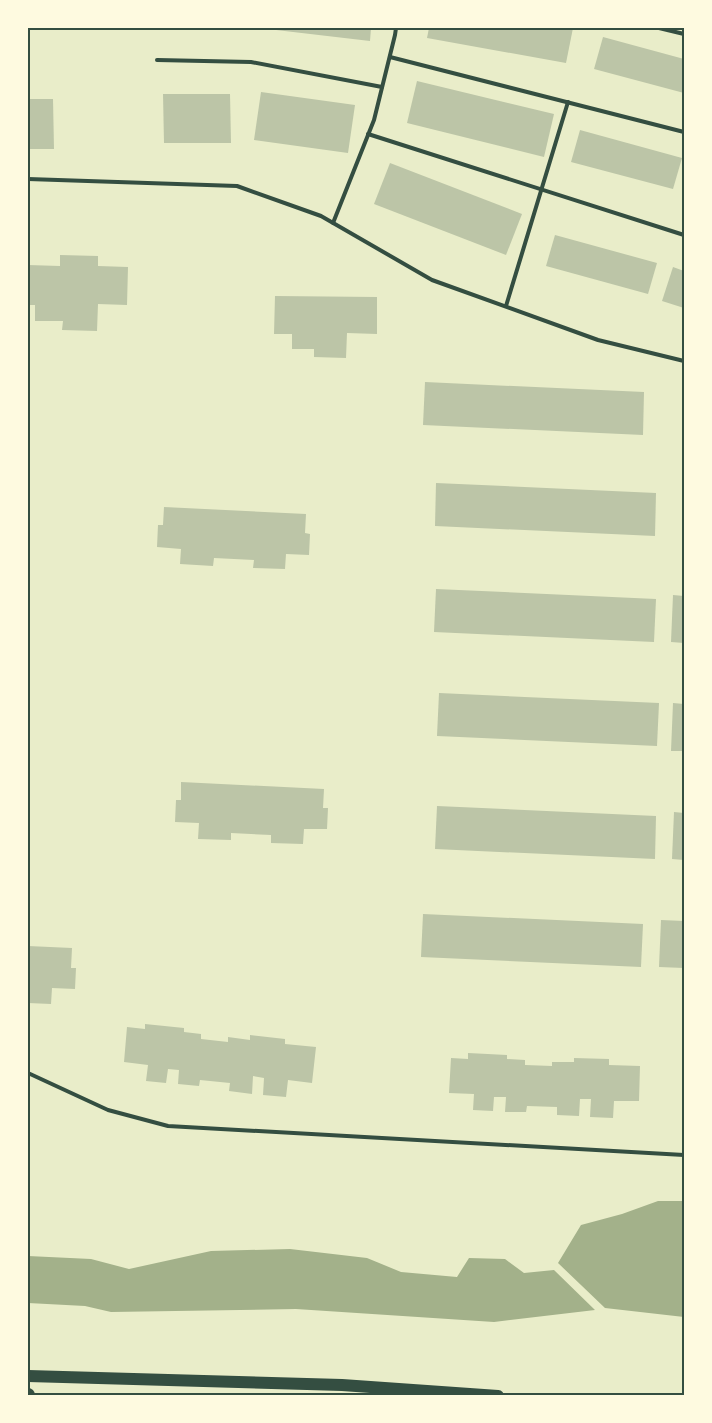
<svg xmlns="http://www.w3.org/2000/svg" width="712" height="1423" viewBox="0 0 712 1423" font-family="'Nunito Sans',sans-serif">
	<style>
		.water { fill: #a3b18a }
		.building { fill: #bcc5a7 }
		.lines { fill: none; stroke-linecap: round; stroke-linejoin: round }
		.service { stroke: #344e41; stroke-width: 4 }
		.primary { stroke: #344e41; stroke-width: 12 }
		.trunk { stroke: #344e41; stroke-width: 14 }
		.neatline { fill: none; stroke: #344e41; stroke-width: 2 }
	</style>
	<rect width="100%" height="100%" fill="#e9edc9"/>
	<!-- water -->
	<g class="water">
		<path d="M658 1201H684V1317L605 1308 558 1263 581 1225 622 1214Z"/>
		<path d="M290 1249 367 1258 401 1272 457 1277 469 1258 505 1259 524 1273 554 1270 595 1310 494 1322 296 1309 111 1312 85 1306 28 1303V1256L91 1259 129 1269 211 1251Z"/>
	</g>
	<!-- building -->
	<g class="building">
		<path d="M276 28H371L370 41 276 30Z"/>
		<path d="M429 28H573L566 63 427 38Z"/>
		<path d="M603 37 684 59V93L594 69Z"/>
		<path d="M417 81 554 114 544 157 407 123Z"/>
		<path d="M261 92 355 105 348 153 254 140Z"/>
		<path d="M163 94H230L231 143H164Z"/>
		<path d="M28 99H53L54 149H28Z"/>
		<path d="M580 130 682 158 673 189 571 162Z"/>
		<path d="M390 163 522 214 506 255 374 204Z"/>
		<path d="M555 235 657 263 648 294 546 266Z"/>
		<path d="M60 255 98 256V266L128 267 127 305 98 304 97 331 62 330 63 321H35V305H28V265L60 266Z"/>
		<path d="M673 267 684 271V308L662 301Z"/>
		<path d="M275 296 377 297V334L347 333 346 358 314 357V349H292V334H274Z"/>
		<path d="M425 382 644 392 643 435 423 425Z"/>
		<path d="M436 483 656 493 655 536 435 526Z"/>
		<path d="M164 507 306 514 305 533 310 534 309 555 286 554 285 569 253 568 254 560 214 558 213 566 180 564 181 549 157 547 158 525H163Z"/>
		<path d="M436 589 656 599 654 642 434 632Z"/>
		<path d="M673 595 684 596V643L671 642Z"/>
		<path d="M439 693 659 703 657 746 437 736Z"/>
		<path d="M673 703 684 704V751H671Z"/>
		<path d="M181 782 324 789 323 808H328L327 829H304L303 844 271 843V835L231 833V840L198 839 199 823 175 822 176 800H181Z"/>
		<path d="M437 806 656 816 655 859 435 849Z"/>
		<path d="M674 812 684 813V860L672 859Z"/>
		<path d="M423 914 643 924 641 967 421 957Z"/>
		<path d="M661 920 684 921V968L659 967Z"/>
		<path d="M28 946 72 948 71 968H76L75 989 52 988 51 1004 28 1003Z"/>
		<path d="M145 1024 184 1028V1032L201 1034V1039L228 1042V1037L250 1040V1035L285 1039V1044L316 1047 312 1083 288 1080 286 1097 263 1095 264 1078 253 1076 252 1094 229 1091 230 1083 200 1080 199 1086 178 1084 179 1070 168 1069 166 1083 146 1081 148 1065 124 1062 127 1027 145 1029Z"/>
		<path d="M468 1053 507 1055V1059L525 1060V1065L552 1066V1062H574V1058L609 1059V1065L640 1066 639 1101H614L613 1118 590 1117 591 1099H580L579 1116 557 1115V1107L527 1106 526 1112H505L506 1097H494L493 1111 473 1110 474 1094 449 1093 451 1058 468 1059Z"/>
	</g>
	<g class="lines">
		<!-- service -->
		<g class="service">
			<path d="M659 28 684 34"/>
			<path d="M390 57 684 132"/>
			<path d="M157 60 251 62 382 87"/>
			<path d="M368 134 684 235"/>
			<path d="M28 179 237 186 321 216 432 280 598 340 684 361"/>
			<path d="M333 223 374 120 395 35 396 28"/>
			<path d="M506 306 568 102"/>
			<path d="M28 1073 108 1110 168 1126 684 1155"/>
		</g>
		<!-- primary -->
		<path class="primary" d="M28 1376 342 1385 498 1396"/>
		<!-- trunk -->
		<path class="trunk" d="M28 1395V1396"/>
	</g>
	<!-- border -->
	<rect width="712" height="1423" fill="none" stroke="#fefae0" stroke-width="58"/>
	<rect x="29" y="29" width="654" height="1365" class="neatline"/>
</svg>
